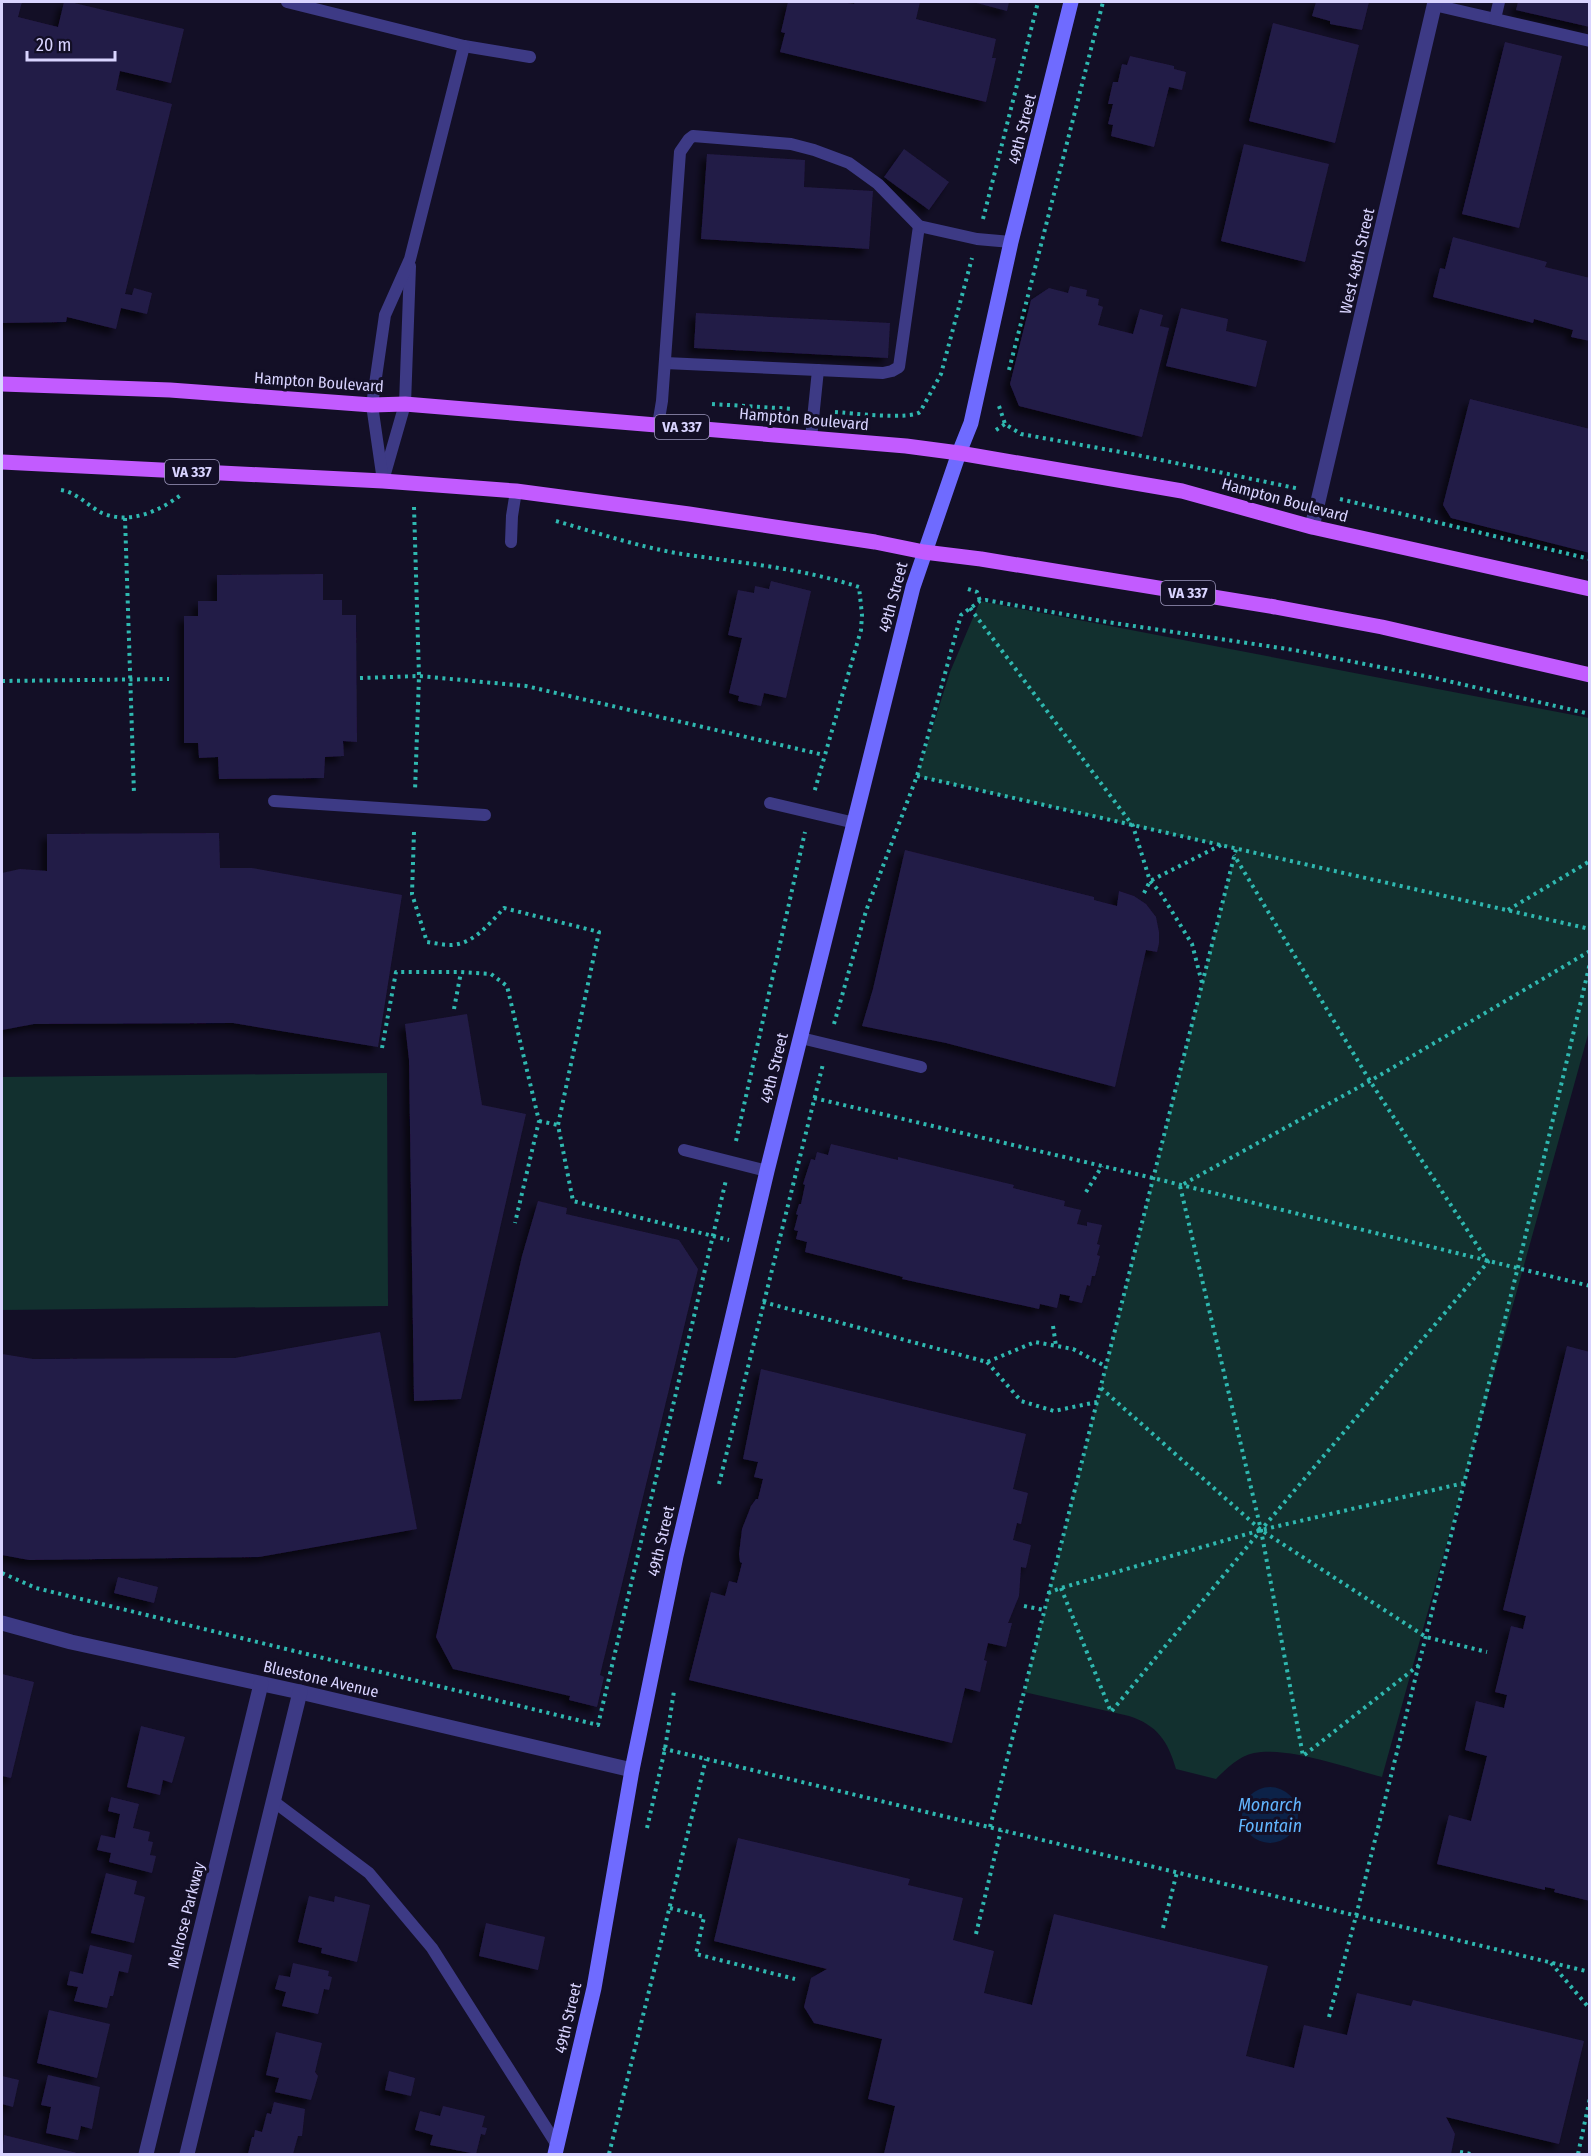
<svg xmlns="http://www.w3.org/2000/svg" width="1591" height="2156" viewBox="0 0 1591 2156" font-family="'Fira Sans Condensed',sans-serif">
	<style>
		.green { fill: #12302f }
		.water { fill: #0c2248 }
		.building { fill: #241b47; filter: url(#shadow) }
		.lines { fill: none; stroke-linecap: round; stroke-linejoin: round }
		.path { stroke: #2fb8b0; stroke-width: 4; stroke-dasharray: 3 4.5; stroke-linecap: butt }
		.lane { stroke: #3d3a85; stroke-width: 12 }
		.street { stroke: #3d3a85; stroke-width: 15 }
		.secondary { stroke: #6f6bff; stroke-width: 15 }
		.primary { stroke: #c25bff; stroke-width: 15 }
		.labels { text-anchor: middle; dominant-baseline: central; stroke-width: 6; stroke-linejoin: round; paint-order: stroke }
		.shield { fill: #130f26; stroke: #9e99be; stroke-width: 1.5 }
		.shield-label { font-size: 15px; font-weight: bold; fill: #d9d4ff }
		.street-label { font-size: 16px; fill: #d9d4ff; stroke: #130f26 }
		.water-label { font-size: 18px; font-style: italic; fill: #62b6ff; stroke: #130f26 }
	</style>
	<defs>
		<filter id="shadow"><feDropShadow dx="-5.5" dy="5.5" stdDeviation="3" flood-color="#0009"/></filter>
	</defs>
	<rect width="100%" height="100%" fill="#130f26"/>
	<!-- green -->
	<g class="green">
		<path d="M980 601 1589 718V1031L1382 1777C1348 1768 1288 1746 1254 1753 1239 1756 1227 1768 1216 1779L1176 1769C1168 1741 1157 1725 1129 1716L1024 1692 1236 849 917 776 950 672Z"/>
		<path d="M387 1073 388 1306 2 1310V1077Z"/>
	</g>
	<!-- water -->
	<circle class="water" cx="1270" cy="1815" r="28"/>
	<!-- building -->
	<g class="building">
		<path d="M2 2H22L18 17 58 27 64 2H70L184 29 171 83 120 71 116 90 172 104 125 294 132 295 134 288 152 293 147 314 121 308 116 329 67 317 66 322 2 323Z"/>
		<path d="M788 2H842L854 4 855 2H920L916 19 996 39 992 58H996L986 102 780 52 785 33 781 32Z"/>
		<path d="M973 2H1009L1007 11Z"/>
		<path d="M1316 2H1369L1362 30 1330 24V21L1312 16Z"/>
		<path d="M1518 2H1590V27L1516 10Z"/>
		<path d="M1273 23 1359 45 1335 143 1249 121Z"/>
		<path d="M1505 42 1562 56 1519 228 1462 214Z"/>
		<path d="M1130 56 1174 66V69L1186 72 1182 90 1169 87 1154 147 1111 136 1113 125 1108 124 1113 104H1108L1113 82H1118L1122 64 1127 65Z"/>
		<path d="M1244 144 1329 164 1305 262 1221 241Z"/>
		<path d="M904 149 949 182 929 210 884 177Z"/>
		<path d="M707 154 805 160 804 187 873 191 869 249 701 239Z"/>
		<path d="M1453 237 1547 262 1545 267 1590 278V341L1571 337 1573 330 1534 319 1533 323 1433 297 1440 268 1445 269Z"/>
		<path d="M1070 286 1087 290 1086 296 1099 299 1098 305 1103 307 1098 325 1133 334 1140 309 1163 315 1160 326 1169 328 1142 437 1019 406 1010 384 1031 300 1049 288 1068 293Z"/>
		<path d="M1181 308 1228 319 1226 331 1267 341 1256 387 1166 366Z"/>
		<path d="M696 313 890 323 888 358 694 348Z"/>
		<path d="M1470 399 1590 429V553L1451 518 1443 505Z"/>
		<path d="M323 574V600H342V615H356L357 742 343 741 344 756 325 757 324 778 219 779 218 757 199 758 198 743H184V616H198V601H217V575Z"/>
		<path d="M771 581 811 591 786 698 764 693 761 706 738 701 739 696 729 693 742 638 728 635 738 590 754 593 755 586 769 589Z"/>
		<path d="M219 833 220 868H252L402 895 378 1047 233 1023 34 1024 2 1030V873L20 869 47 871V834Z"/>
		<path d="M905 850 1094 897V900L1117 906 1119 891 1134 896 1146 904 1156 917 1159 932V943L1157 952 1146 950 1115 1087 946 1043 862 1026 873 989Z"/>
		<path d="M467 1014 482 1105 526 1114 461 1399 414 1401 409 1060 405 1024Z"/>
		<path d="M831 1144 898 1160V1157L1014 1185 1013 1188 1065 1201 1064 1206 1081 1210 1077 1224 1087 1226V1222L1102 1225 1097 1244 1100 1245 1097 1255 1100 1256 1095 1276H1092L1090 1286 1087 1285 1082 1303 1069 1300 1070 1296 1060 1294 1057 1308 1040 1304 1039 1309 902 1279 903 1277 805 1252 807 1242 796 1239 798 1231 794 1230 798 1215 796 1214 799 1204H801L805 1185 803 1184 811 1159 815 1160 817 1152 828 1155Z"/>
		<path d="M538 1201 567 1208 566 1214 679 1240 698 1269 600 1675 604 1677 597 1707 569 1700 570 1696 453 1669 436 1637 522 1256Z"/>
		<path d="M380 1332 417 1529 259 1557 29 1560 2 1555V1354L33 1359 235 1358Z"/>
		<path d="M1567 1346 1590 1352V1901L1554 1892 1555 1889 1545 1887V1890L1437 1864 1449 1815 1471 1821 1487 1756 1465 1750 1476 1701 1504 1708 1507 1695 1495 1692 1511 1626 1523 1629 1526 1616 1503 1610Z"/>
		<path d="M761 1369 1026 1434 1013 1489 1028 1493 1021 1524 1017 1523 1013 1540 1031 1545 1026 1568 1021 1567 1019 1596 1008 1623H1012L1006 1647 988 1643 984 1660 987 1661 980 1692 965 1688 952 1743 689 1680 711 1592 725 1596 729 1581 737 1583 742 1563 740 1562 739 1554 742 1529 751 1506 756 1499H758L763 1479 754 1477 758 1462 743 1459Z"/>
		<path d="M118 1577 158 1587 154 1603 114 1593Z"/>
		<path d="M2 1674 34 1682 11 1778 2 1776Z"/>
		<path d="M141 1726 185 1737 172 1783 163 1780 160 1795 127 1787Z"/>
		<path d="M111 1797 139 1804 133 1828 150 1832 148 1841 153 1842 150 1855 156 1856 152 1873 109 1862 111 1853 97 1850 101 1835 115 1838 120 1814 108 1811Z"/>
		<path d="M738 1838 910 1879 908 1885 963 1898 953 1940 994 1951 984 1993 1032 2005 1054 1914 1268 1966 1246 2056 1294 2068 1304 2025 1347 2035 1357 1993 1411 2006 1413 2000 1584 2041 1559 2144 1446 2117 1455 2134 1451 2154H884L895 2106 868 2099 882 2039 814 2023 804 2007 811 1978 827 1969 714 1941Z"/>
		<path d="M106 1873 137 1881 134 1894 145 1897 134 1943 91 1933Z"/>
		<path d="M309 1896 334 1902 335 1896 370 1905 357 1962 321 1953 322 1948 298 1942Z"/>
		<path d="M486 1923 545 1937 538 1970 479 1956Z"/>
		<path d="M90 1945 132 1955 128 1973 119 1971 113 1996H110L107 2008 74 2001 78 1987 67 1985 70 1971 83 1974Z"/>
		<path d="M293 1963 329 1971 328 1976 332 1977 329 1990 324 1989 318 2014 282 2006 286 1992 275 1989 279 1975 290 1977Z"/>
		<path d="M49 2010 110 2024 97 2078 37 2063Z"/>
		<path d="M276 2032 322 2043 315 2072 318 2076 311 2100 275 2092 279 2078 266 2075Z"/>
		<path d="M389 2071 415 2078 411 2096 385 2090Z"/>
		<path d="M48 2075 100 2087 92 2129 81 2126 78 2140 46 2133 51 2107 41 2105Z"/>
		<path d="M2 2076 19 2080 13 2107 2 2104Z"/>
		<path d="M274 2102 305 2109 302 2136H298L293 2154H248L252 2137H254L255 2130 262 2132 267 2113 271 2114Z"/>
		<path d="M443 2106 485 2116 482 2127 487 2128 485 2135 481 2134 476 2154 430 2145 433 2135 415 2130 420 2111 440 2116Z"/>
		<path d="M4 2135 81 2154H2Z"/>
	</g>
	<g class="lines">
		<!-- path -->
		<g class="path">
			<path d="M983 219 1038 2"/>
			<path d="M1009 370 1103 2"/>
			<path d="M712 404 794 409"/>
			<path d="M999 406 1005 424 1021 434 1137 455 1300 489"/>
			<path d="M835 412C850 413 910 420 920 412L941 374 972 258"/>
			<path d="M996 430 1005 424"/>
			<path d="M61 490C78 493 88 506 102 513 130 525 160 511 182 494"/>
			<path d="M1340 499 1590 559"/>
			<path d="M414 507 419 676 415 791"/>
			<path d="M125 518 134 794"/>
			<path d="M556 521C598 533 639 547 682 554 741 563 801 568 859 587L862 615 861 630 814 793"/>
			<path d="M968 589 977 592 980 601"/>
			<path d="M970 608 1133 826 1150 881 1160 892 1192 944 1202 983"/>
			<path d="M360 678 419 676 526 686 824 755"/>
			<path d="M2 681 169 679"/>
			<path d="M917 776 1590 929"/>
			<path d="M414 832 412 894 427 942C435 943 443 945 451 945 474 944 490 923 504 908L599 932 558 1125 573 1201 729 1240"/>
			<path d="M1144 893 1150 881 1221 845"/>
			<path d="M1508 910 1590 861"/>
			<path d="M454 1009 461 972"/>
			<path d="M834 1024 866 911 917 776 961 615 980 601 986 600 1107 622 1294 650 1435 678 1590 714"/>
			<path d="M382 1048 396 972H461L491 974 507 986 539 1121 515 1223"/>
			<path d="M814 1098 1153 1178 1590 1286"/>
			<path d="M539 1121 558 1125"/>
			<path d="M736 1141 805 832"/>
			<path d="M1086 1192 1102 1166"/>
			<path d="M763 1302 987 1362 1035 1342 1073 1349 1105 1366"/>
			<path d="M1053 1326 1056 1346"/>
			<path d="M987 1362 1021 1401 1054 1411 1097 1402"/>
			<path d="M1101 1388 1261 1530 1426 1637 1487 1652"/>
			<path d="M719 1484 823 1064"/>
			<path d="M2 1573 36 1588 598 1725 726 1180"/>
			<path d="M1061 1588 1111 1712 1261 1530 1488 1262 1370 1081 1234 855"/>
			<path d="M1048 1593 1061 1588 1261 1530 1464 1483"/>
			<path d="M1024 1606 1044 1610"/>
			<path d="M1419 1665 1303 1756 1261 1530 1180 1186 1370 1081 1590 951"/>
			<path d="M663 1750 665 1749 1590 1972"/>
			<path d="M990 1827 1236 849"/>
			<path d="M647 1828 665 1749 674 1691"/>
			<path d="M670 1908 704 1917 696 1954 795 1979"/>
			<path d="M1163 1928 1177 1872"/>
			<path d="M976 1934 1001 1830"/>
			<path d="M1551 1963 1590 2009"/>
			<path d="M1329 2017 1356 1916 1518 1267 1590 963"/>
			<path d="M1460 2152 1471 2154"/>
			<path d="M609 2154 706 1759"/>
			<path d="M1578 2154 1590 2098"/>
		</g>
		<!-- lane -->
		<g class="lane">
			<path d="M287 2 464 46 530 57"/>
			<path d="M1434 5 1590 41"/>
			<path d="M1495 19 1499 2"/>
			<path d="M665 363 883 373 892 371 899 367 919 226"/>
			<path d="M658 425 662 401 680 152 689 139 693 136 791 144 814 150 849 163 878 184 919 226 977 239 1011 242"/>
			<path d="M811 438 818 370"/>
			<path d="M384 477 405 404 410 266"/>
			<path d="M383 481 372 405 385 315 410 259 464 46"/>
			<path d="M511 542 512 516 516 491"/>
			<path d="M274 801 485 815"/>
			<path d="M770 803 855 823"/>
			<path d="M801 1038 921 1067"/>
			<path d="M684 1150 767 1171"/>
			<path d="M273 1801 369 1873 432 1948 557 2145"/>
		</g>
		<!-- street -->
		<g class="street">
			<path d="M1312 527 1435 2"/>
			<path d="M2 1623 71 1642 300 1692 632 1770"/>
			<path d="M146 2154 261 1684"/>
			<path d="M187 2154 300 1692"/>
		</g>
		<!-- secondary -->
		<path class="secondary" d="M555 2154 594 1988 632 1770 676 1556 767 1171 913 587 959 453 971 423 1011 242 1071 2"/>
		<!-- primary -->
		<g class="primary">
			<path d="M2 384 170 390 372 405 405 404 906 446 959 453 1182 491 1312 527 1590 589"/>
			<path d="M2 462 383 481 516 491 689 514 875 542 924 552 981 559 1275 607 1382 627 1590 675"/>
		</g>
	</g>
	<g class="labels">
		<!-- shield labels -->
		<g class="shield">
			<rect x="655" y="415" width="54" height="24" rx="4.5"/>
			<rect x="165" y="460" width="54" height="24" rx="4.5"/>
			<rect x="1161" y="581" width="54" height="24" rx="4.5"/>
		</g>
		<g class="shield-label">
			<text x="682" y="427">VA 337</text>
			<text x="192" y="472">VA 337</text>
			<text x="1188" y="593">VA 337</text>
		</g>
		<!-- street labels -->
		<g class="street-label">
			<text transform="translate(1022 129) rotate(-76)">49th Street</text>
			<text transform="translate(1357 261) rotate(-77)">West 48th Street</text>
			<text transform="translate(319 382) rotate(4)">Hampton Boulevard</text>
			<text transform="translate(804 419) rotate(5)">Hampton Boulevard</text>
			<text transform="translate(1285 500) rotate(15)">Hampton Boulevard</text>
			<text transform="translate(893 597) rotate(-75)">49th Street</text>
			<text transform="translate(774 1068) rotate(-76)">49th Street</text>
			<text transform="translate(661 1541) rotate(-77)">49th Street</text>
			<text transform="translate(321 1679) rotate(13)">Bluestone Avenue</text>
			<text transform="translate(186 1915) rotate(-76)">Melrose Parkway</text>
			<text transform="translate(568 2018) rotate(-77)">49th Street</text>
		</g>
		<!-- water labels -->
		<g class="water-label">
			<text x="1270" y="1805">Monarch<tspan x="1270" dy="21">Fountain</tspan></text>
		</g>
	</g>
	<!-- border -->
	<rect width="1591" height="2156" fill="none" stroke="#d9d4ff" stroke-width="6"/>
	<!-- scale -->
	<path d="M27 51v9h88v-9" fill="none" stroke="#d9d4ff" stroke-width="3"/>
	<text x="36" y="51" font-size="18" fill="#d9d4ff" stroke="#130f26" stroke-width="4.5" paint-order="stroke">20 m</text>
</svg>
